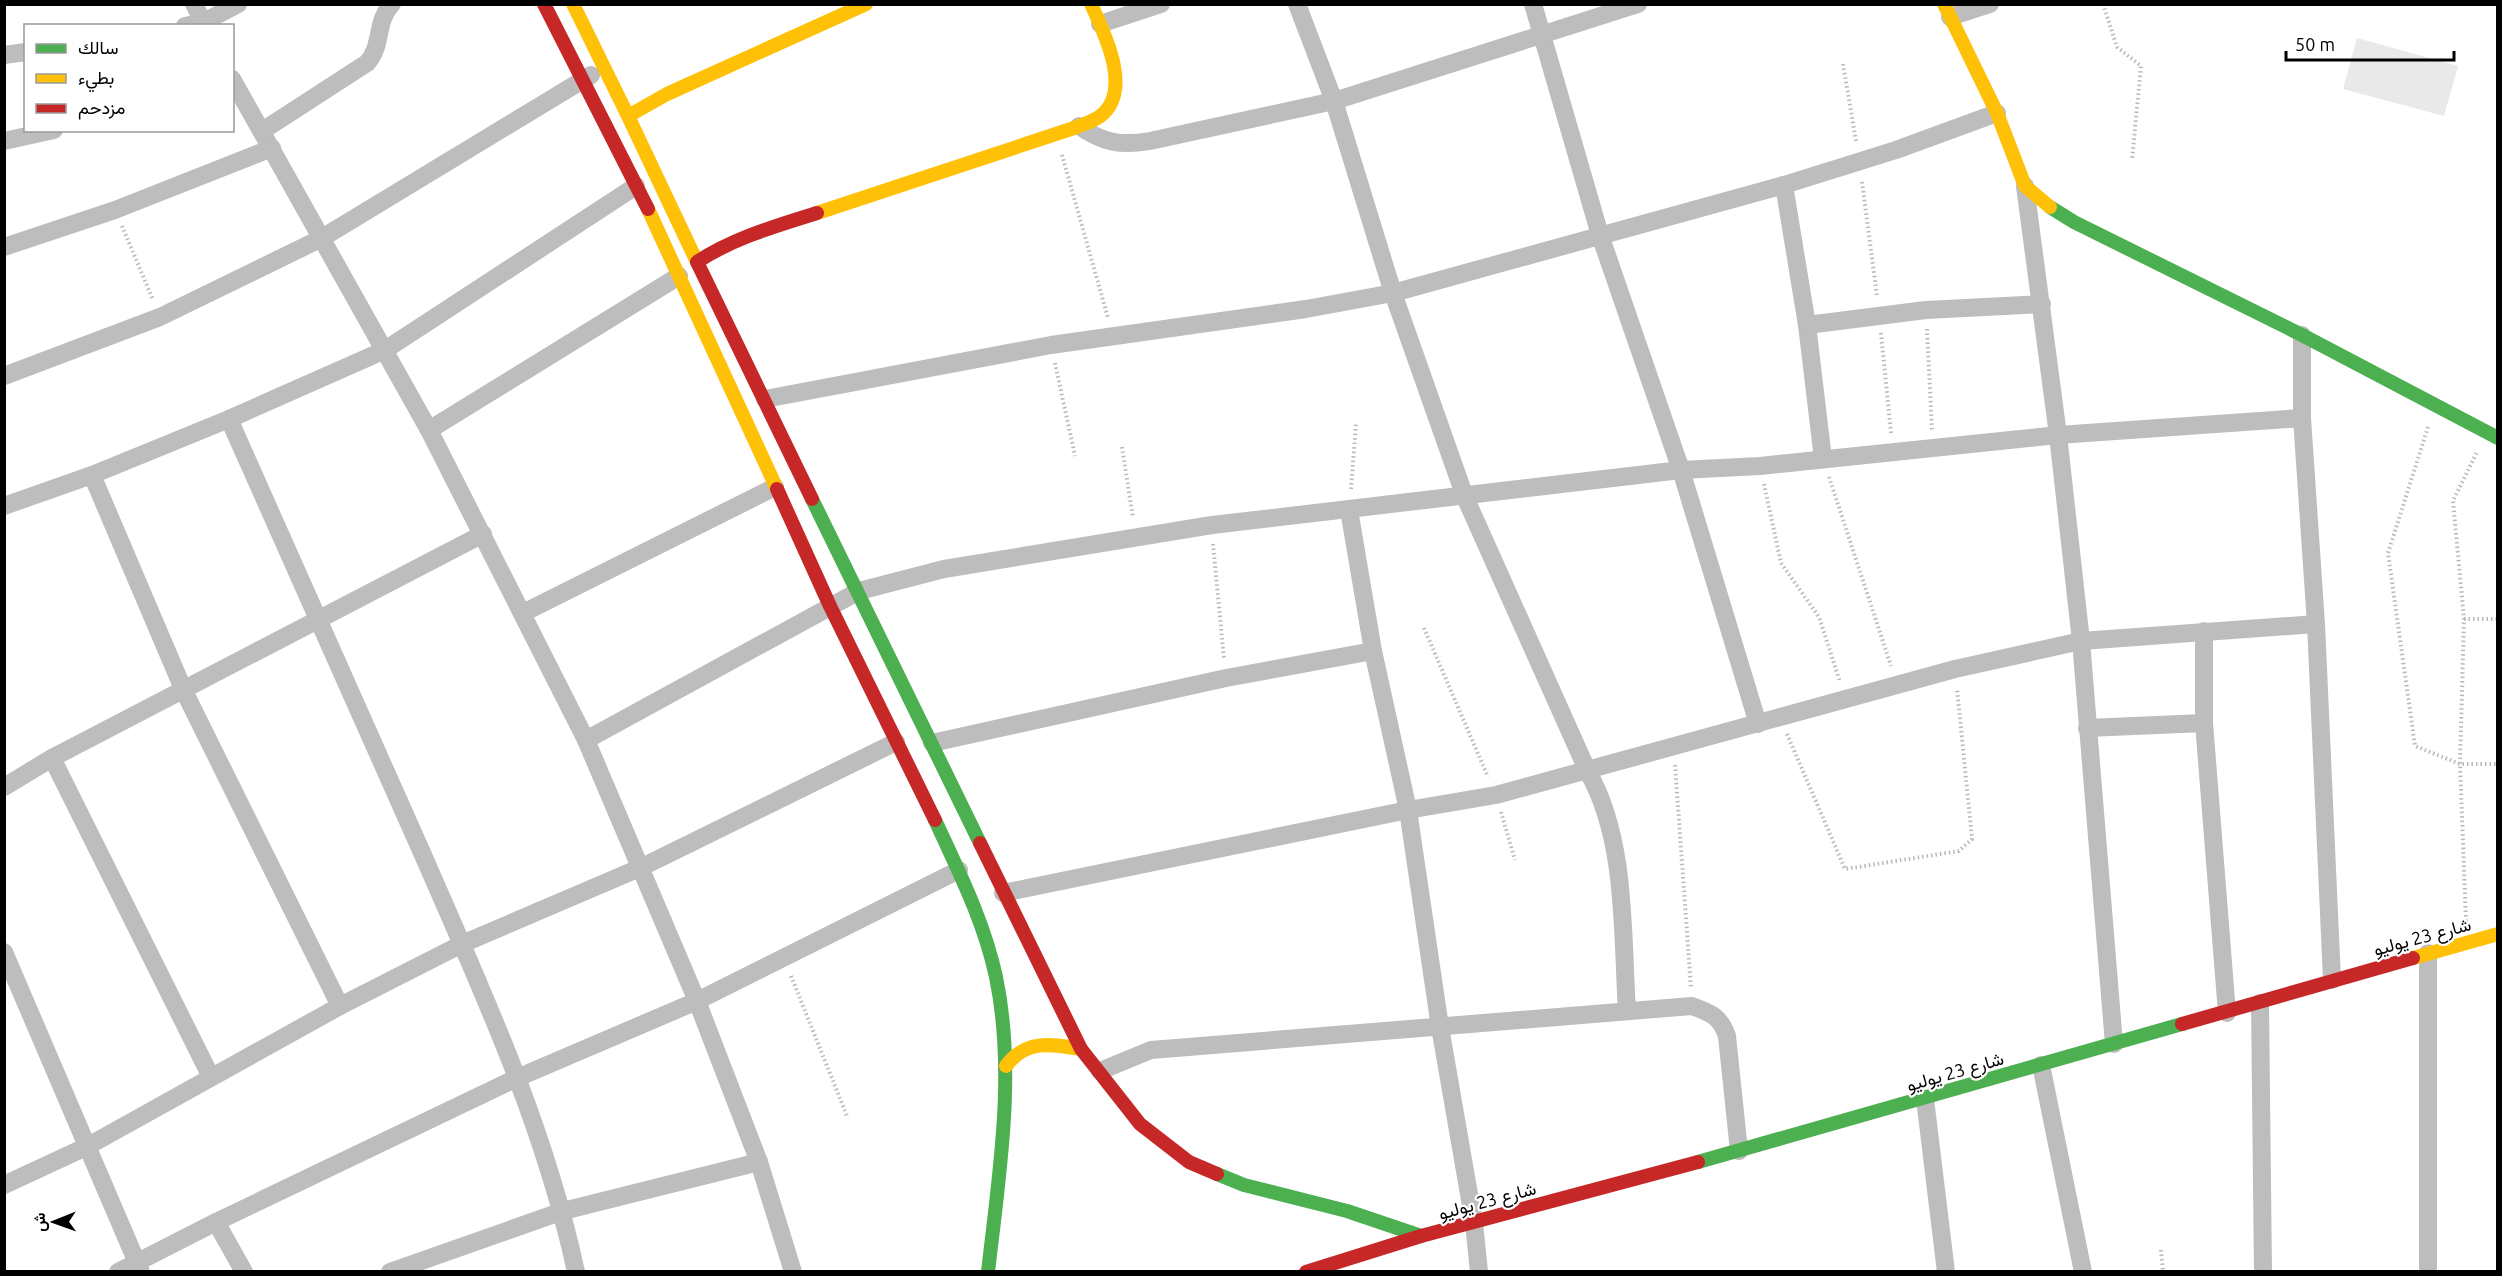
<svg xmlns="http://www.w3.org/2000/svg" width="2502" height="1276" viewBox="0 0 2502 1276" font-family="Ubuntu,Vazirmatn,sans-serif">
	<style>
		.green { fill: #e9e9e9 }
		.lines { fill: none; stroke-linecap: round; stroke-linejoin: round }
		.path { stroke: #b8b8b8; stroke-width: 4; stroke-dasharray: 1.5 3; stroke-linecap: butt }
		.street { stroke: #bdbdbd; stroke-width: 18 }
		.fast { stroke: #4caf50; stroke-width: 14 }
		.slow { stroke: #ffc107; stroke-width: 14 }
		.jam { stroke: #c62828; stroke-width: 14 }
		.labels { text-anchor: middle; dominant-baseline: central; stroke-width: 4.5; stroke-linejoin: round; paint-order: stroke }
		.street-label { font-size: 18px; fill: #000; stroke: #fff }
	</style>
	<rect width="100%" height="100%" fill="#fff"/>
	<!-- green -->
	<path class="green" d="M2357 38 2458 66 2444 116 2343 89Z"/>
	<g class="lines">
		<!-- path -->
		<g class="path">
			<path d="M2103 4 2117 47 2141 66 2132 160"/>
			<path d="M1843 64 1856 141"/>
			<path d="M1062 155 1108 318"/>
			<path d="M1862 182 1877 296"/>
			<path d="M122 226 153 300"/>
			<path d="M1927 329 1932 430"/>
			<path d="M1881 333 1891 433"/>
			<path d="M1055 363 1075 456"/>
			<path d="M2428 427 2388 553 2415 746 2460 764H2498"/>
			<path d="M1122 447 1133 518"/>
			<path d="M1829 477 1891 666"/>
			<path d="M1764 484 1781 563 1819 617 1840 682"/>
			<path d="M1351 489 1356 424"/>
			<path d="M1213 544 1224 659"/>
			<path d="M2464 619H2498"/>
			<path d="M1424 628 1488 777"/>
			<path d="M1787 734 1845 869 1959 851 1972 839 1957 688"/>
			<path d="M1675 765 1691 988"/>
			<path d="M1501 812 1515 860"/>
			<path d="M2466 921 2460 764 2464 619 2453 501 2477 452"/>
			<path d="M791 976 847 1116"/>
			<path d="M2161 1250 2163 1272"/>
		</g>
		<!-- street -->
		<g class="street">
			<path d="M194 4 205 26"/>
			<path d="M1297 4 1334 101 1393 293 1465 497 1588 772C1627 840 1622 935 1627 1011"/>
			<path d="M1533 4 1600 235 1681 470 1758 724"/>
			<path d="M1950 17 1990 4"/>
			<path d="M1100 24 1161 4"/>
			<path d="M185 26 204 22 238 4"/>
			<path d="M4 55 26 52"/>
			<path d="M232 79 429 430 586 740 697 1001 759 1162 793 1272"/>
			<path d="M1079 126C1103 143 1121 146 1150 141L1334 101 1638 4"/>
			<path d="M262 131 367 63C383 46 375 21 392 4"/>
			<path d="M4 141 54 130"/>
			<path d="M1784 185 1807 325 1823 459"/>
			<path d="M2025 186 2058 435 2081 641 2114 1044"/>
			<path d="M4 247 115 210 272 148"/>
			<path d="M1807 325 1926 310 2042 304"/>
			<path d="M2302 335V418L2316 624 2332 980"/>
			<path d="M4 376 160 317 322 238 591 75"/>
			<path d="M765 399 1051 345 1306 309 1393 293 1784 185 1896 150 1997 113"/>
			<path d="M229 419C294 564 358 710 423 855 482 990 545 1127 576 1272"/>
			<path d="M429 430 679 276"/>
			<path d="M92 475 184 691 340 1006"/>
			<path d="M4 506 92 475 229 419 385 350 636 186"/>
			<path d="M1349 510 1373 651 1408 810 1440 1027 1474 1223 1479 1272"/>
			<path d="M523 613 775 487"/>
			<path d="M2204 631V723L2227 1013"/>
			<path d="M2087 728 2204 723"/>
			<path d="M586 740 859 591 944 569 1212 525 1681 470 1760 466 2058 435 2302 418"/>
			<path d="M932 743 1226 678 1373 651"/>
			<path d="M52 758 211 1077"/>
			<path d="M4 787 52 758 483 534"/>
			<path d="M1003 893 1408 810 1496 795 1955 669 2081 641 2316 624"/>
			<path d="M4 952 141 1272"/>
			<path d="M2260 1003 2263 1272"/>
			<path d="M2041 1065 2083 1272"/>
			<path d="M1100 1071 1151 1050 1692 1006C1711 1013 1720 1016 1727 1036L1739 1151"/>
			<path d="M1925 1099 1946 1272"/>
			<path d="M4 1185 88 1146 340 1006 462 944 642 867 896 742"/>
			<path d="M216 1222 244 1272"/>
			<path d="M118 1272 216 1222 517 1078 697 1001 959 870"/>
			<path d="M390 1272 563 1211 759 1162"/>
			<path d="M2428 1272V953"/>
		</g>
		<!-- fast -->
		<g class="fast">
			<path d="M2050 207 2074 222 2302 335 2498 438"/>
			<path d="M812 499 980 843"/>
			<path d="M935 820C958 870 984 921 996 977 1016 1073 999 1175 988 1272"/>
			<path d="M1698 1162 2182 1024"/>
			<path d="M1217 1174 1244 1185 1347 1211 1421 1236"/>
		</g>
		<!-- slow -->
		<g class="slow">
			<path d="M573 4 628 116 667 94 866 4"/>
			<path d="M1944 4 1997 113 2025 186 2050 207"/>
			<path d="M628 116 697 262"/>
			<path d="M648 209 777 489"/>
			<path d="M817 213 1074 128C1084 124 1096 121 1104 113 1131 86 1104 33 1091 4"/>
			<path d="M2413 958 2498 934"/>
			<path d="M1006 1066C1026 1039 1051 1044 1081 1049"/>
		</g>
		<!-- jam -->
		<g class="jam">
			<path d="M544 4 648 209"/>
			<path d="M777 489 830 606 935 820"/>
			<path d="M812 499 697 262C733 238 776 226 817 213"/>
			<path d="M980 843 1081 1049 1140 1124 1189 1162 1217 1174"/>
			<path d="M2182 1024 2413 958"/>
			<path d="M1306 1272 1421 1236 1698 1162"/>
		</g>
	</g>
	<g class="labels">
		<!-- street labels -->
		<g class="street-label">
			<text transform="translate(2422 936) rotate(-15)">شارع 23 يوليو</text>
			<text transform="translate(1955 1071) rotate(-16)">شارع 23 يوليو</text>
			<text transform="translate(1487 1200) rotate(-15)">شارع 23 يوليو</text>
		</g>
	</g>
	<!-- border -->
	<rect width="2502" height="1276" fill="none" stroke="#000000" stroke-width="12"/>
	<!-- legend -->
	<rect x="24" y="24" width="210" height="108" fill="#ffffff" stroke="#999999" stroke-width="1.5"/>
	<rect x="36" y="44" width="30" height="9" fill="#4caf50" stroke="#999999" stroke-width="1.5"/>
	<text x="78" y="54" font-size="18" fill="#000000">سالك</text>
	<rect x="36" y="74" width="30" height="9" fill="#ffc107" stroke="#999999" stroke-width="1.5"/>
	<text x="78" y="84" font-size="18" fill="#000000">بطيء</text>
	<rect x="36" y="104" width="30" height="9" fill="#c62828" stroke="#999999" stroke-width="1.5"/>
	<text x="78" y="114" font-size="18" fill="#000000">مزدحم</text>
	<!-- north arrow -->
	<g transform="translate(54 1222) rotate(269)" stroke="#ffffff" stroke-width="4.5" paint-order="stroke">
	<path d="M0-4.5L10 22L0 15L-10 22Z" fill="#000000"/>
	<text y="-9" font-size="16" font-weight="bold" text-anchor="middle" fill="#000000">ش</text>
	</g>
	<!-- scale -->
	<path d="M2286 51v9h168v-9" fill="none" stroke="#000000" stroke-width="3"/>
	<text x="2295" y="51" font-size="18" fill="#000000" stroke="#ffffff" stroke-width="4.5" paint-order="stroke">50 m</text>
</svg>
